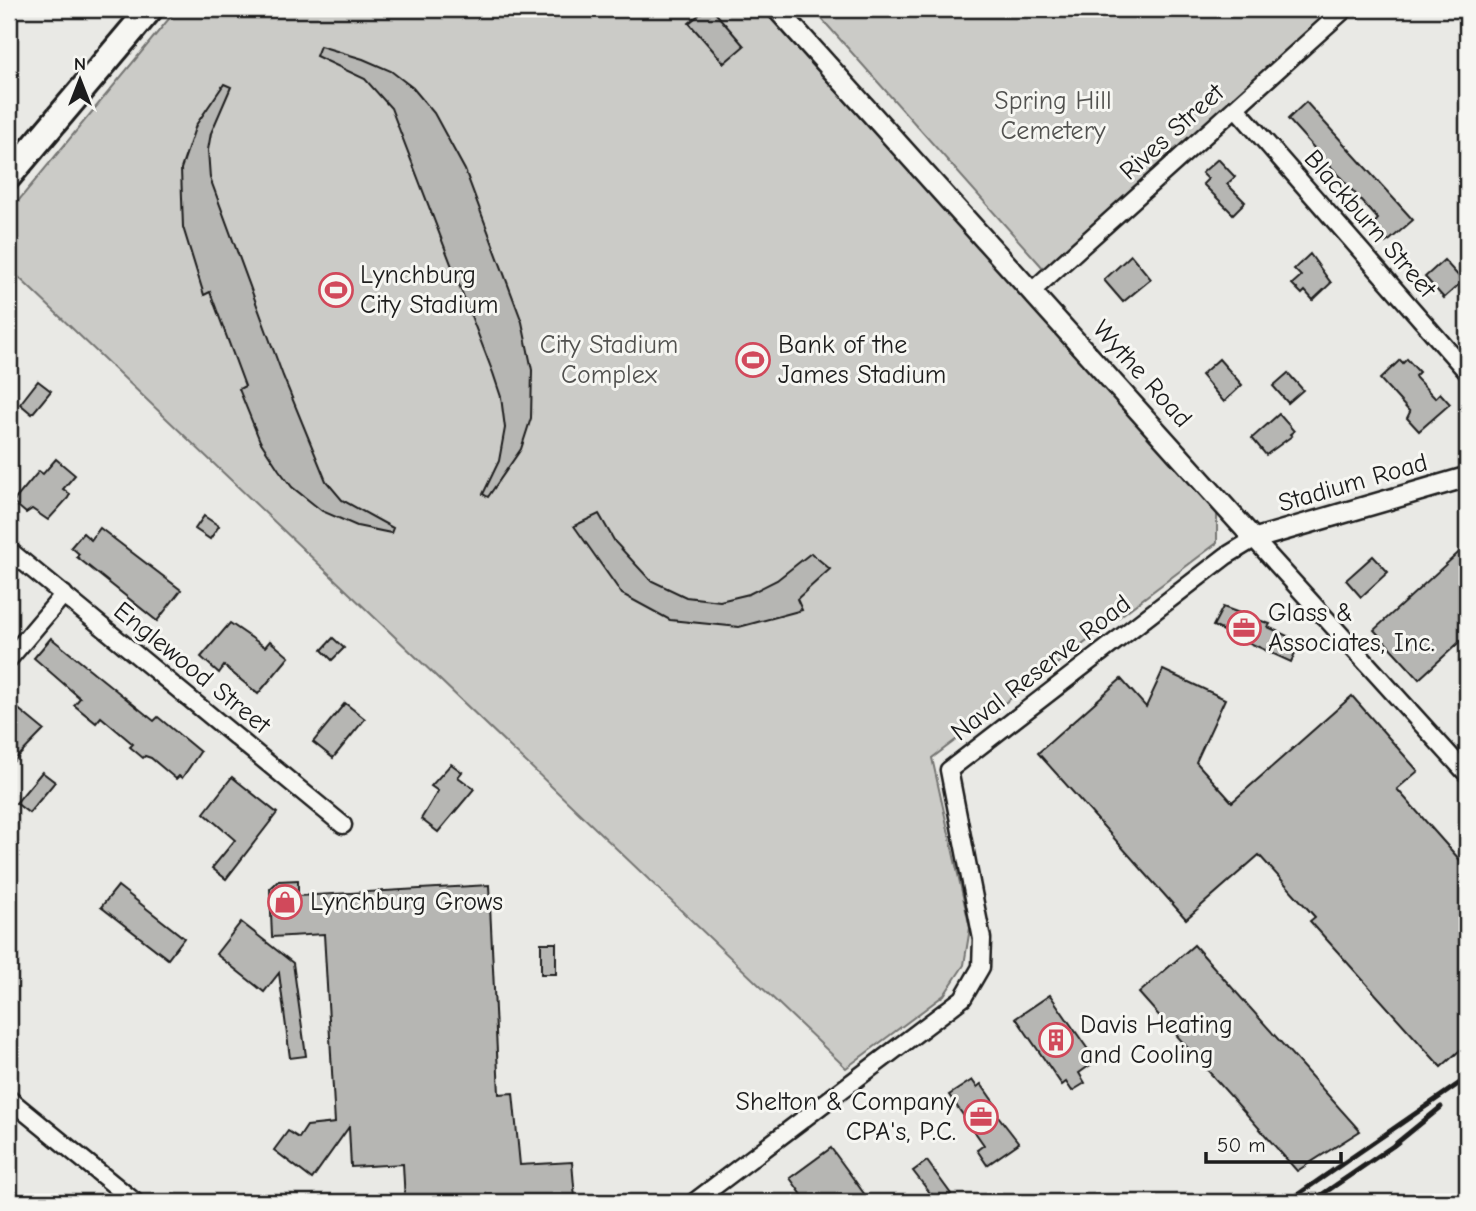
<svg xmlns="http://www.w3.org/2000/svg" width="1476" height="1211" viewBox="0 0 1476 1211" font-family="'Comic Neue',sans-serif">
	<style>
		.green { fill: #cbcbc7; stroke: #747472; stroke-width: 2 }
		.building { fill: #b6b6b3; stroke: #1c1c1c; stroke-width: 2 }
		.lines { fill: none; stroke-linecap: round; stroke-linejoin: round }
		.minor-casing { stroke: #1c1c1c; stroke-width: 21 }
		.tertiary-casing { stroke: #1c1c1c; stroke-width: 24 }
		.primary-casing { stroke: #1c1c1c; stroke-width: 30 }
		.minor { stroke: #f6f6f2; stroke-width: 16 }
		.tertiary { stroke: #f6f6f2; stroke-width: 19 }
		.primary { stroke: #f6f6f2; stroke-width: 24 }
		.rail { stroke: #1c1c1c; stroke-width: 5 }
		.labels { text-anchor: middle; dominant-baseline: central; stroke-width: 6; stroke-linejoin: round; paint-order: stroke }
		.park-label { font-size: 26px; fill: #51514f; stroke: #f6f6f2 }
		.street-label { font-size: 26px; fill: #1c1c1c; stroke: #f6f6f2 }
		.poi-label { font-size: 26px; fill: #1c1c1c; stroke: #f6f6f2; text-anchor: start }
	</style>
	<rect width="100%" height="100%" fill="#e9e9e5"/>
	<filter id="ink" filterUnits="userSpaceOnUse"><feTurbulence type="fractalNoise" baseFrequency=".0143" numOctaves="2"/><feDisplacementMap in="SourceGraphic" scale="14" xChannelSelector="R" yChannelSelector="G"/><feConvolveMatrix kernelMatrix="1 2 1 2 8 2 1 2 1" color-interpolation-filters="sRGB"/></filter>
	<g filter="url(#ink)">
		<!-- green -->
		<g class="green">
			<path d="M177 9H762L1217 512V543L932 758 970 928 964 965 944 995 846 1068 9 268V212Z"/>
			<path d="M813 9H1332L1044 269Z"/>
		</g>
		<!-- building -->
		<g class="building">
			<path d="M706 9H712L744 46 724 63 689 23Z"/>
			<path d="M320 46 363 59 391 71 413 88 434 113 465 170 522 322 532 370 531 418 521 449 488 497 483 494 499 461 505 428 501 397 493 373 391 108 365 79 316 56Z"/>
			<path d="M224 84 231 87 211 133 208 150 210 178 283 376 326 481 342 500 393 528 391 533 357 526 322 511 292 487 279 470 260 441 239 389 245 386 210 292 204 295 183 227 181 169 196 125Z"/>
			<path d="M1306 102 1413 220 1390 240 1385 243 1371 227 1378 219 1288 119Z"/>
			<path d="M1218 159 1235 177 1227 184 1245 202 1233 214 1203 184 1208 179 1202 173Z"/>
			<path d="M1310 254 1331 283 1313 300 1305 291 1302 294 1292 284 1301 276 1294 269Z"/>
			<path d="M1131 255 1151 279 1123 302 1104 280Z"/>
			<path d="M1444 260 1463 281 1444 298 1425 277Z"/>
			<path d="M1219 359 1242 385 1224 402 1201 375Z"/>
			<path d="M1407 359 1419 372 1415 376 1416 378 1435 398 1440 393 1450 404 1419 431 1407 418 1410 412 1380 379 1400 360 1403 363Z"/>
			<path d="M1288 373 1303 390 1288 403 1273 386Z"/>
			<path d="M38 381 51 391 32 414 20 404Z"/>
			<path d="M1279 414 1294 431 1290 434 1292 436 1266 455 1252 438Z"/>
			<path d="M56 459 75 475 63 489 70 494 68 498 48 520 32 509 26 513 13 502 39 471 43 474Z"/>
			<path d="M599 514 615 542 650 580 686 597 720 601 749 594 777 580 811 553 830 569 797 599 802 610 739 627 670 620 622 594 574 526Z"/>
			<path d="M204 516 219 526 210 539 195 529Z"/>
			<path d="M100 528 181 590 157 621 77 557 79 554 71 547 83 533 91 540Z"/>
			<path d="M1467 545V635L1419 679 1374 630Z"/>
			<path d="M1373 556 1388 572 1361 597 1346 580Z"/>
			<path d="M1223 607 1270 624 1268 627 1300 642 1291 662 1213 626Z"/>
			<path d="M230 623 265 647 270 641 289 657 258 694 224 666 219 673 201 657Z"/>
			<path d="M51 638 154 721 158 717 200 752 182 778 179 776 176 779 151 758 145 756 143 758 130 747 133 744 101 717 96 723 74 705 80 698 34 658Z"/>
			<path d="M333 638 344 648 332 660 322 650Z"/>
			<path d="M1163 670 1225 699 1196 762 1232 802 1352 696 1418 771 1397 789 1467 868V1044L1441 1067 1310 921 1315 917 1259 855 1186 919 1038 753 1121 679 1146 707Z"/>
			<path d="M345 703 365 719 333 758 313 742Z"/>
			<path d="M16 707 44 730 9 766V714Z"/>
			<path d="M451 764 462 772 458 777 474 789 438 832 421 819 438 791 431 786Z"/>
			<path d="M42 772 55 782 29 813 16 803Z"/>
			<path d="M232 777 277 813 226 879 212 868 235 840 204 813Z"/>
			<path d="M298 880V896L489 885 499 1094 513 1093 520 1165 572 1162 575 1198 405 1202 403 1164 351 1167 349 1127 312 1179 274 1150 288 1131 299 1138 307 1126 335 1123 324 934 272 937 270 889 278 881Z"/>
			<path d="M118 886 184 938 168 959 101 907Z"/>
			<path d="M241 922 293 963 306 1056 290 1058 279 973 264 992 216 954Z"/>
			<rect x="541" y="943" width="15" height="31"/>
			<path d="M1194 945 1360 1131 1297 1171 1139 993Z"/>
			<path d="M1050 995 1096 1061 1079 1073 1085 1083 1072 1091 1066 1082 1062 1085 1016 1018Z"/>
			<path d="M972 1080 977 1087 981 1084 995 1104 991 1107 1019 1143 987 1165 977 1150 984 1145 949 1095Z"/>
			<path d="M831 1148 850 1174 870 1202H807L790 1178Z"/>
			<path d="M927 1161 951 1194 940 1202H937L913 1171Z"/>
		</g>
		<g class="lines">
			<!-- minor casing -->
			<g class="minor-casing">
				<g id="minor">
					<path d="M1236 108 1467 372"/>
					<path d="M1032 291 1345 9"/>
					<path d="M9 550 343 825"/>
					<path d="M9 659 64 594"/>
					<path d="M9 1099 135 1202"/>
					<path d="M694 1202 963 998 981 967 982 939 949 770 1226 556 1254 539 1467 774"/>
				</g>
			</g>
			<!-- tertiary casing -->
			<g class="tertiary-casing">
				<path id="tertiary" d="M777 9 1254 539 1467 477"/>
			</g>
			<!-- primary casing -->
			<g class="primary-casing">
				<path id="primary" d="M9 176 150 9"/>
			</g>
			<!-- minor -->
			<use href="#minor" class="minor"/>
			<!-- tertiary -->
			<use href="#tertiary" class="tertiary"/>
			<!-- primary -->
			<use href="#primary" class="primary"/>
			<!-- rail -->
			<g class="rail">
				<path d="M1287 1202 1467 1078"/>
				<path d="M1311 1202 1393 1146 1441 1107"/>
			</g>
		</g>
	</g>
	<!-- icons -->
	<defs>
		<g id="stadium-ring" transform="scale(1.75)"><circle r="9.5" fill="#f6f6f2" stroke="#d1495b" stroke-width="1.5"/><path d="M0-5a6.5 5 0 1 0 0 10a6.5 5 0 1 0 0-10ZM-3.5-1.8h7v3.6h-7Z" fill="#d1495b"/></g>
		<g id="office-ring" transform="scale(1.75)"><circle r="9.5" fill="#f6f6f2" stroke="#d1495b" stroke-width="1.5"/><path d="M-6-3h4V-5.5h4V-3h4V5H-6ZM-1-4.5V-3h2v-1.5ZM-6 0V1H6V0Z" fill="#d1495b"/></g>
		<g id="shop-ring" transform="scale(1.75)"><circle r="9.5" fill="#f6f6f2" stroke="#d1495b" stroke-width="1.5"/><path d="M-5-2.5h2.3a2.7 3.5 0 0 1 5.4 0H5L5.5 6h-11ZM-1.5-2.5h3a1.5 2.3 0 0 0-3 0Z" fill="#d1495b"/></g>
		<g id="building-ring" transform="scale(1.75)"><circle r="9.5" fill="#f6f6f2" stroke="#d1495b" stroke-width="1.5"/><path d="M-4-6H4V6H1V3H-1V6H-4ZM-2.5-4.3h1.7v1.8h-1.7ZM.8-4.3h1.7v1.8H.8ZM-2.5-1h1.7V.8h-1.7ZM.8-1h1.7V.8H.8Z" fill="#d1495b"/></g>
	</defs>
	<g fill-rule="evenodd">
		<use href="#stadium-ring" x="336" y="290"/>
		<use href="#stadium-ring" x="753" y="360"/>
		<use href="#office-ring" x="1244" y="628"/>
		<use href="#shop-ring" x="285" y="902"/>
		<use href="#building-ring" x="1056" y="1040"/>
		<use href="#office-ring" x="981" y="1117"/>
	</g>
	<g class="labels">
		<!-- park labels -->
		<g class="park-label">
			<text x="1053" y="101">Spring Hill<tspan x="1053" dy="30">Cemetery</tspan></text>
			<text x="609" y="345">City Stadium<tspan x="609" dy="30">Complex</tspan></text>
		</g>
		<!-- street labels -->
		<g class="street-label">
			<text transform="translate(1172 132) rotate(-42)">Rives Street</text>
			<text transform="translate(1370 224) rotate(49)">Blackburn Street</text>
			<text transform="translate(1142 374) rotate(48)">Wythe Road</text>
			<text transform="translate(1353 483) rotate(-16)">Stadium Road</text>
			<text transform="translate(192 668) rotate(39)">Englewood Street</text>
			<text transform="translate(1041 668) rotate(-38)">Naval Reserve Road</text>
		</g>
		<!-- poi labels -->
		<g class="poi-label">
			<text x="360" y="275">Lynchburg<tspan x="360" dy="30">City Stadium</tspan></text>
			<text x="778" y="345">Bank of the<tspan x="778" dy="30">James Stadium</tspan></text>
			<text x="1268" y="613">Glass &amp;<tspan x="1268" dy="30">Associates, Inc.</tspan></text>
			<text x="310" y="902">Lynchburg Grows</text>
			<text x="1080" y="1025">Davis Heating<tspan x="1080" dy="30">and Cooling</tspan></text>
			<text x="956" y="1102" text-anchor="end">Shelton &amp; Company<tspan x="956" dy="30">CPA's, P.C.</tspan></text>
		</g>
	</g>
	<!-- margin -->
	<rect width="1476" height="1211" fill="none" stroke="#f6f6f2" stroke-width="35"/>
	<rect x="18" y="18" width="1441" height="1176" fill="none" stroke="#1c1c1c" stroke-width="2.5" filter="url(#ink)"/>
	<!-- north arrow -->
	<g transform="translate(80 80)" stroke="#f6f6f2" stroke-width="5" paint-order="stroke">
	<path d="M0-5L12 26L0 18L-12 26Z" fill="#1c1c1c"/>
	<text y="-10" font-size="19" font-weight="bold" text-anchor="middle" fill="#1c1c1c">N</text>
	</g>
	<!-- scale -->
	<path d="M1206 1152v10h135v-10" fill="none" stroke="#1c1c1c" stroke-width="3.5"/>
	<text x="1217" y="1152" font-size="21" fill="#1c1c1c" stroke="#f6f6f2" stroke-width="5" paint-order="stroke">50 m</text>
</svg>
